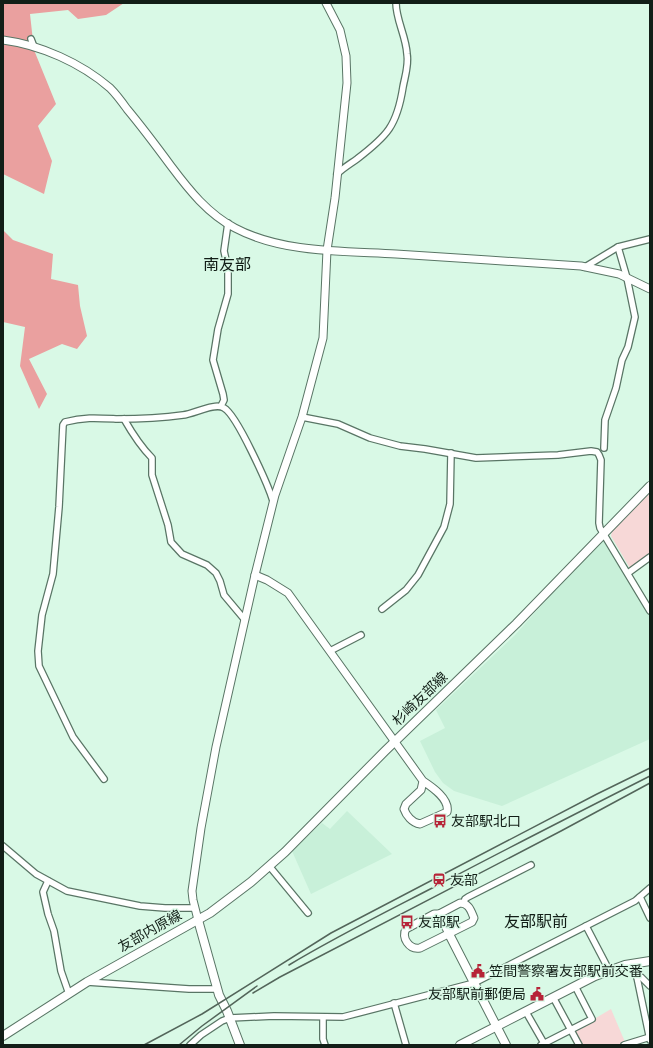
<svg xmlns="http://www.w3.org/2000/svg" width="653" height="1048" viewBox="0 0 653 1048" font-family="'Times New Roman','Noto Sans JP',serif">
	<style>
		.built { fill: #c8f0d9 }
		.green { fill: #f7d8d7 }
		.forest { fill: #eaa09f }
		.lines { fill: none; stroke-linecap: round; stroke-linejoin: round }
		.minor-casing { stroke: #597565; stroke-width: 8 }
		.tertiary-casing { stroke: #597565; stroke-width: 9 }
		.secondary-casing { stroke: #597565; stroke-width: 10 }
		.minor { stroke: #fff; stroke-width: 5.5 }
		.tertiary { stroke: #fff; stroke-width: 7 }
		.secondary { stroke: #fff; stroke-width: 8 }
		.rail { stroke: #53655a; stroke-width: 1.5 }
		.labels { text-anchor: middle; dominant-baseline: central; stroke-width: 3; stroke-linejoin: round; paint-order: stroke }
		.street-label { font-size: 14px; fill: #121e17; stroke: #d9f9e6 }
		.poi-label { font-size: 14px; fill: #121e17; stroke: #d9f9e6; text-anchor: start }
		.quarter-label { font-size: 16px; fill: #121e17; stroke: #d9f9e6 }
	</style>
	<rect width="100%" height="100%" fill="#d9f9e6"/>
	<!-- built -->
	<g class="built">
		<path d="M601 539 607 541 650 615V739L502 806 454 791 443 783 435 772 420 741 445 728 436 710 515 635Z"/>
		<path d="M347 811 392 854 311 894 292 851 322 823 330 829Z"/>
	</g>
	<!-- green -->
	<g class="green">
		<path d="M650 490V557L631 570 611 536 612 531Z"/>
		<path d="M611 1009 625 1042 618 1045H582L574 1031Z"/>
	</g>
	<!-- forest -->
	<g class="forest">
		<path d="M3 3H124L106 15 78 19 68 10 30 14 34 50 56 104 38 126 52 161 44 194 3 174Z"/>
		<path d="M3 230 13 240 53 254 51 279 78 285 80 306 87 336 77 349 62 344 29 359 47 394 39 409 20 366 25 327 3 322Z"/>
	</g>
	<g class="lines">
		<!-- minor casing -->
		<g class="minor-casing">
			<g id="minor">
				<path d="M31 39 34 47"/>
				<path d="M337 174C343 168 350 164 357 159 387 136 397 126 403 87 405 76 409 65 407 54 406 36 396 20 396 3"/>
				<path d="M585 267 618 247 650 239"/>
				<path d="M221 406 224 400 223 394 213 360 218 329 228 294V269L224 251 228 223"/>
				<path d="M302 417 338 424 370 438 400 446 425 449 476 458 558 455 591 451 597 452 599 455 601 460 599 523 600 528 650 611"/>
				<path d="M124 419C132 433 140 446 152 458V475L168 525 171 542 182 554 207 565 216 573 220 581 224 595 245 620"/>
				<path d="M604 448 605 420 616 388 622 360 628 347 635 317 627 278 618 247"/>
				<path d="M628 573 650 557"/>
				<path d="M382 609 406 590 418 575 444 527 450 504 451 453"/>
				<path d="M330 651 361 635"/>
				<path d="M104 779 73 737 39 666 38 651 42 615 53 574 59 507 63 425 65 422C84 417 97 418 116 419 138 419 162 418 183 415 194 414 215 402 224 408 237 415 268 485 273 501"/>
				<path d="M3 846 36 874 67 891 140 906 165 908H195"/>
				<path d="M270 867 308 913"/>
				<path d="M48 881 43 892 48 914 54 931 61 971 69 994"/>
				<path d="M640 897 650 918"/>
				<path d="M464 903 465 899 468 897 531 865"/>
				<path d="M586 926 609 970"/>
				<path d="M634 963 650 1040"/>
				<path d="M637 977H641L650 986"/>
				<path d="M87 982 189 989H217"/>
				<path d="M553 997 579 1045"/>
				<path d="M394 1003 406 1045"/>
				<path d="M526 1012 545 1045"/>
				<path d="M323 1017V1039L325 1045"/>
				<path d="M190 1045 201 1035 222 1021 230 1018 274 1016 343 1017 474 983 635 901 650 888"/>
				<path d="M541 1045 592 1019 575 986"/>
				<path d="M624 1045 650 1037"/>
			</g>
		</g>
		<!-- tertiary casing -->
		<g class="tertiary-casing">
			<g id="tertiary">
				<path d="M3 40C41 45 81 63 110 88 116 94 122 102 127 109 142 127 157 147 171 166 189 190 208 214 235 228 282 253 343 251 396 254 458 258 519 262 581 266L619 274 650 289"/>
				<path d="M255 575 267 580 288 593 423 781C432 787 450 799 447 812L420 824C412 823 406 815 404 809L406 804 421 790 423 781"/>
				<path d="M460 903C469 903 471 911 474 918L472 922 420 948C409 950 401 937 406 929L434 914H439Z"/>
				<path d="M439 914 449 934"/>
				<path d="M198 920 193 900 192 891 201 828 216 747 255 575 275 495 302 417 323 338 327 250 335 198 347 83 346 56 340 30 326 3"/>
			</g>
		</g>
		<!-- secondary casing -->
		<g class="secondary-casing">
			<g id="secondary">
				<path d="M198 920 219 995 227 1011 240 1045"/>
				<path d="M449 934 506 1045"/>
				<path d="M3 1036 87 982 210 913 251 882 285 852 385 751 516 624 650 486"/>
				<path d="M460 1045 595 976 625 965 650 961"/>
			</g>
		</g>
		<!-- minor -->
		<use href="#minor" class="minor"/>
		<!-- tertiary -->
		<use href="#tertiary" class="tertiary"/>
		<!-- secondary -->
		<use href="#secondary" class="secondary"/>
		<!-- rail -->
		<g class="rail">
			<path d="M289 965C337 936 388 911 438 885 508 848 579 812 650 776"/>
			<path d="M253 993 280 977 561 831 650 783"/>
			<path d="M144 1045 202 1014 331 933 597 794 650 768"/>
			<path d="M179 1045 202 1026 257 986"/>
		</g>
	</g>
	<!-- icons -->
	<defs>
		<g id="bus-bare" transform="scale(1.08)"><path d="M-5-6H5V4H4V6H2V4H-2V6H-4V4H-5ZM-3.5-4V0h7V-4ZM-3.5 1.2v1.5H-2V1.2ZM2 1.2v1.5H3.5V1.2Z" fill="#b62438" stroke="#d9f9e6" stroke-width="2.5" paint-order="stroke"/></g>
		<g id="station-bare" transform="scale(1.08)"><path d="M-3-6H3Q5-6 5-4V2Q5 4 3 4L4.5 6H3L1.5 4h-3L-3 6H-4.5L-3 4Q-5 4-5 2V-4Q-5-6-3-6ZM-3.5-4v3h7v-3ZM-3.5 1v1.5H-2V1ZM2 1v1.5H3.5V1Z" fill="#b62438" stroke="#d9f9e6" stroke-width="2.5" paint-order="stroke"/></g>
		<g id="civic-bare" transform="scale(1.08)"><path d="M-.6-6.5H3V-4.5H.6V-3L4-1V1h2V6H-6V1h2V-1L-.6-3ZM-1.2 2.5V6h2.4V2.5Z" fill="#b62438" stroke="#d9f9e6" stroke-width="2.5" paint-order="stroke"/></g>
	</defs>
	<g fill-rule="evenodd">
		<use href="#bus-bare" x="440" y="821"/>
		<use href="#station-bare" x="439" y="880"/>
		<use href="#bus-bare" x="407" y="922"/>
		<use href="#civic-bare" x="478" y="971"/>
		<use href="#civic-bare" x="537" y="994"/>
	</g>
	<g class="labels">
		<!-- street labels -->
		<g class="street-label">
			<text transform="translate(420 699) rotate(-44)">杉崎友部線</text>
			<text transform="translate(150 931) rotate(-29)">友部内原線</text>
		</g>
		<!-- poi labels -->
		<g class="poi-label">
			<text x="451" y="821">友部駅北口</text>
			<text x="450" y="880">友部</text>
			<text x="418" y="922">友部駅</text>
			<text x="489" y="971">笠間警察署友部駅前交番</text>
			<text x="526" y="994" text-anchor="end">友部駅前郵便局</text>
		</g>
		<!-- quarter labels -->
		<g class="quarter-label">
			<text x="227" y="264">南友部</text>
			<text x="536" y="921">友部駅前</text>
		</g>
	</g>
	<!-- border -->
	<rect width="653" height="1048" fill="none" stroke="#121e17" stroke-width="8"/>
</svg>
